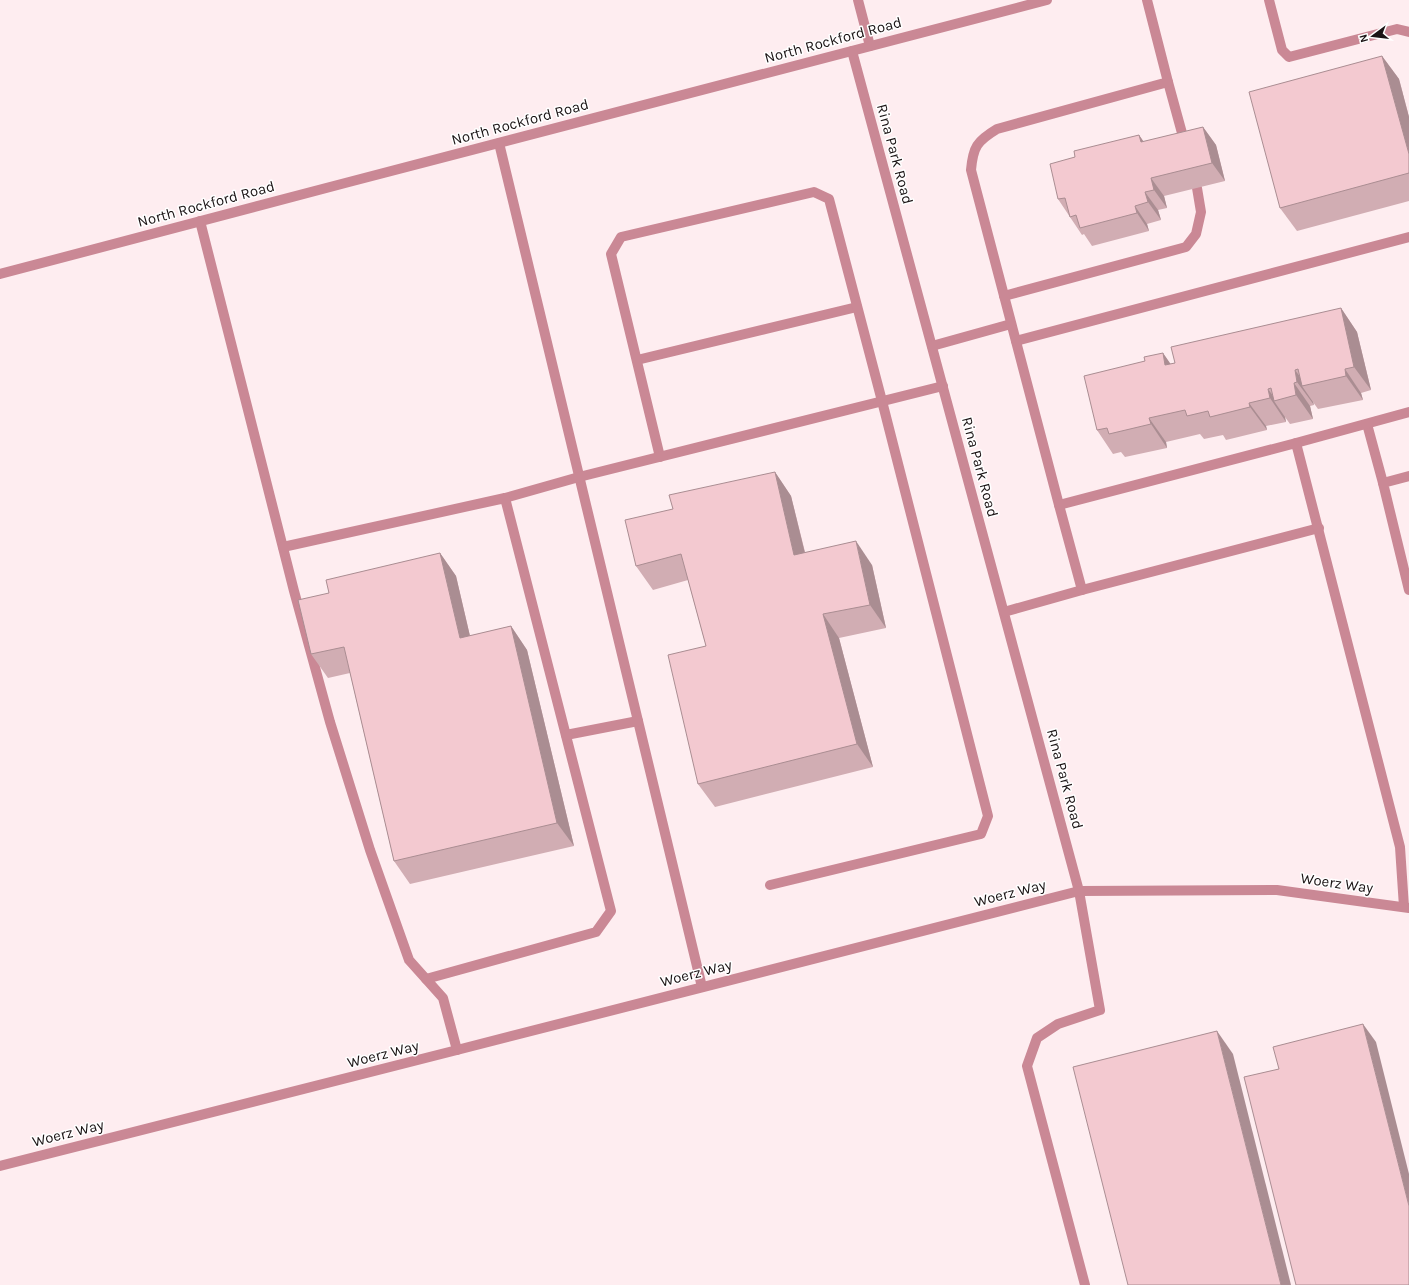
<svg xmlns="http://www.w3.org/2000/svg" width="1409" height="1285" viewBox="0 0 1409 1285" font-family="Karla,sans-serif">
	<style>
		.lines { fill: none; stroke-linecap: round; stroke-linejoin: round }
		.minor { stroke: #ca8895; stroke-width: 10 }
		.wall { fill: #d1adb3 }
		.shaded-wall { fill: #aa8d92 }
		.building { fill: #f3c9d0; stroke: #aa8d92 }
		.labels { text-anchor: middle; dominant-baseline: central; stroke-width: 3; stroke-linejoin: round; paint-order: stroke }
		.street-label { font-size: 15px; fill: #1a1314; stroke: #fff }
	</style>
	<rect width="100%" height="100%" fill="#feedf0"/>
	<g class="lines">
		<!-- minor -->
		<g class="minor">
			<path d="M858 0 870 46"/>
			<path d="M1269 0 1282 50 1289 57 1397 29 1409 32"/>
			<path d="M852 51 1079 891 1100 1010 1058 1024 1037 1038 1027 1066 1085 1285"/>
			<path d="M1168 82 1185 144"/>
			<path d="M499 143 702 987"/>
			<path d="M200 221 294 591 330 722 370 850 409 960 443 998 457 1050"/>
			<path d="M0 274 349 182 1047 0"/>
			<path d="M1004 296 1186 247 1196 234 1201 212 1197 188"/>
			<path d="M1016 341 1409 237"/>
			<path d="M932 346 1011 324"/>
			<path d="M637 360 857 307"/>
			<path d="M1367 424 1383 483"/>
			<path d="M1296 443 1409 412"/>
			<path d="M660 457 611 254 621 237 814 192 829 199 882 401 988 816 981 834 770 885"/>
			<path d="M1409 476 1383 483 1409 590"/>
			<path d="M505 498 579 477 943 386"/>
			<path d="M1059 505 971 170C973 147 977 141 997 129L1168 82 1147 0"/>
			<path d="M283 547 505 498 611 911 596 932 426 979"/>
			<path d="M1082 590 1319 528"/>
			<path d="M1004 612 1082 590 1059 505 1296 443 1400 847 1404 907"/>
			<path d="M566 735 638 721"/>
			<path d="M0 1166 457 1050 1079 891 1277 890 1409 908"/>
		</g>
	</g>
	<!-- wall -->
	<g class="wall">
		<path d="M1382 56 1399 79 1409 117V201L1297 231 1280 208Z"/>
		<path d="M1203 127 1216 145 1225 181 1164 196 1167 208 1158 210 1161 220 1147 224 1149 231 1092 246 1084 234 1082 235 1058 199 1075 157 1139 135 1144 142Z"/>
		<path d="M1341 308 1357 332 1371 390 1361 393 1363 400 1318 409 1313 402 1314 405 1310 406 1313 419 1290 424 1285 417 1286 422 1266 426 1267 430 1226 440 1223 435 1204 439 1200 434 1166 442 1167 448 1125 457 1121 452 1113 454 1097 430 1145 361 1163 353 1170 364 1175 363Z"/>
		<path d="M775 472 791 496 805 552 872 565 886 628 839 638 873 767 715 807 698 784 706 646 688 580 653 590 636 566Z"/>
		<path d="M440 553 456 576 470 636 511 626 527 650 574 846 410 884 394 861 350 673 328 678 311 654 329 593Z"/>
	</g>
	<!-- shaded-wall -->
	<g class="shaded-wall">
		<path d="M1382 56 1399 79 1409 117V154Z"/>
		<path d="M1203 127 1216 145 1225 181 1212 163Z"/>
		<path d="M1139 135 1151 153 1141 142Z"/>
		<path d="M1151 178 1164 196 1167 208 1154 190Z"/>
		<path d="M1145 192 1158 210 1161 220 1148 202Z"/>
		<path d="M1135 206 1147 224 1149 231 1137 213Z"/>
		<path d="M1341 308 1357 332 1371 390 1354 367Z"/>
		<path d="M1163 353 1179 376 1165 365Z"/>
		<path d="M1345 369 1361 393 1363 400 1346 376Z"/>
		<path d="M1295 370 1306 385 1302 386 1313 402 1314 405 1297 382Z"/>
		<path d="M1294 383 1310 406 1313 419 1296 395Z"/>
		<path d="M1268 389 1276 400 1274 401 1285 417 1286 422 1270 398Z"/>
		<path d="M1249 403 1266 426 1267 430 1250 407Z"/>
		<path d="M1149 418 1166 442 1167 448 1151 424Z"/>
		<path d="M775 472 791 496 811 578 794 555Z"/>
		<path d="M856 541 872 565 886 628 870 605Z"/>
		<path d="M440 553 456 576 476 662 460 638Z"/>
		<path d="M823 614 839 638 873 767 857 744Z"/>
		<path d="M511 626 527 650 574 846 557 823Z"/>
		<path d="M1363 1024 1376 1042 1409 1174V1206Z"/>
		<path d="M1217 1031 1233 1054 1291 1285H1281Z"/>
	</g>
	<!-- building -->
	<g class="building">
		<path d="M1382 56 1409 154V173L1280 208 1249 92Z"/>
		<path d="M1203 127 1212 163 1151 178 1154 190 1145 192 1148 202 1135 206 1137 213 1080 228 1076 215 1070 217 1065 198 1058 199 1050 164 1075 157 1074 151 1139 135 1141 142Z"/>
		<path d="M1341 308 1354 367 1345 369 1346 376 1302 386 1298 369 1295 370 1297 382 1294 383 1296 395 1274 401 1271 388 1268 389 1270 398 1249 403 1250 407 1210 417 1208 411 1187 416 1185 410 1149 418 1151 424 1109 434 1107 428 1097 430 1084 376 1145 361 1144 357 1163 353 1165 365 1175 363 1171 347Z"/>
		<path d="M775 472 794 555 856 541 870 605 823 614 857 744 698 784 668 655 706 646 681 554 636 566 625 520 673 509 669 495Z"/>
		<path d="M440 553 460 638 511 626 557 823 394 861 344 647 311 654 298 600 329 593 326 580Z"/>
		<path d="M1363 1024 1409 1206V1285H1296L1244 1077 1279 1069 1273 1047Z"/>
		<path d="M1217 1031 1281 1285H1128L1073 1067Z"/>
	</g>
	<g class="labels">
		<!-- street labels -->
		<g class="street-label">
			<text transform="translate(833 40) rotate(-15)">North Rockford Road</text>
			<text transform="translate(520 122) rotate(-15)">North Rockford Road</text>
			<text transform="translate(895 154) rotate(75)">Rina Park Road</text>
			<text transform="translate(206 204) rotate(-15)">North Rockford Road</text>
			<text transform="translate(980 467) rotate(75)">Rina Park Road</text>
			<text transform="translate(1065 779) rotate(75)">Rina Park Road</text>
			<text transform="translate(1337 883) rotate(8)">Woerz Way</text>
			<text transform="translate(1010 893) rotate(-14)">Woerz Way</text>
			<text transform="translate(696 973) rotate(-14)">Woerz Way</text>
			<text transform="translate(383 1054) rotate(-14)">Woerz Way</text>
			<text transform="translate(68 1133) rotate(-14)">Woerz Way</text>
		</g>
	</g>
	<!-- north arrow -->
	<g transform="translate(1373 36) rotate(255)" stroke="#ffffff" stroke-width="3" paint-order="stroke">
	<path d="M0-3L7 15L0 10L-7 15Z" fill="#1a1314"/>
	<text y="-6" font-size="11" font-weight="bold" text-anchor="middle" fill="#1a1314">N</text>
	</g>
</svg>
